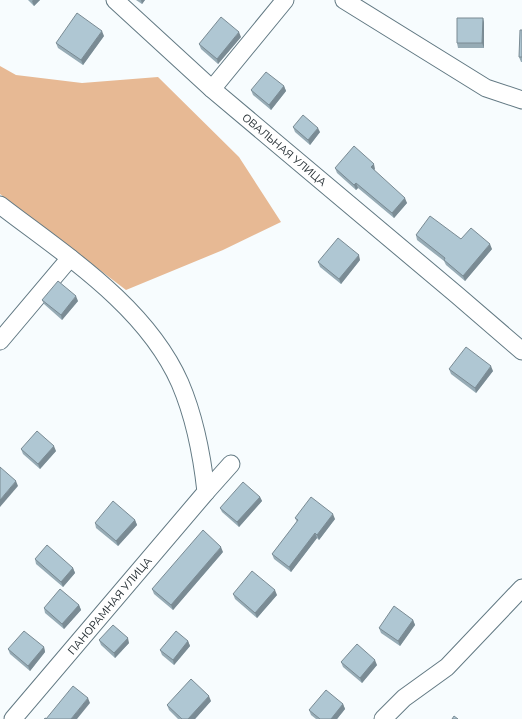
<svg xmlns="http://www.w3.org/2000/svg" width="522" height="719" viewBox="0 0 522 719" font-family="'Nunito Sans',sans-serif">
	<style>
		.forest { fill: #e7b994 }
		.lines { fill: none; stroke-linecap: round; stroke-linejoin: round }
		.minor-casing { stroke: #627983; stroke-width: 19 }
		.minor { stroke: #fff; stroke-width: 17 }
		.wall { fill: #96abb5 }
		.shaded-wall { fill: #7a8b94 }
		.building { fill: #afc7d3; stroke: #7a8b94 }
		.labels { text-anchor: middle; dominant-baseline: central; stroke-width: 3.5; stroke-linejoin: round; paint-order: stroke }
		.street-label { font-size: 11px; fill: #293237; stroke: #fff }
	</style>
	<rect width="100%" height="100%" fill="#f7fcfe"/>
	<!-- forest -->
	<path class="forest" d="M0 66 16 75 82 83 158 77 239 157 281 222 223 250 126 290 0 194Z"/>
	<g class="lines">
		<!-- minor casing -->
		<g class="minor-casing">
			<g id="minor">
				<path d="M115 0 212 89 457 295 522 351"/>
				<path d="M344 0 486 88 522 100"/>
				<path d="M212 89 285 0"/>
				<path d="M0 205C65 255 146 306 180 383 195 418 202 455 206 492L13 719"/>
				<path d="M0 341 70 258"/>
				<path d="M206 492 231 464"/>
				<path d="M383 719 404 698 447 667 522 588"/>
			</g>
		</g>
		<!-- minor -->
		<use href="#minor" class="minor"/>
	</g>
	<!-- wall -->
	<g class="wall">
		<path d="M28 0H40L34 6Z"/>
		<path d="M136 0H145L142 4Z"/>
		<path d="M483 18 484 23V48H458L457 43Z"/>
		<path d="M522 30V62H521L519 57Z"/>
		<path d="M104 36 83 65 58 48 56 43Z"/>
		<path d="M241 37 218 64 201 49 199 44Z"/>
		<path d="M284 86 286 91 271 110 253 95 251 90Z"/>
		<path d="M293 127 320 132 310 145 295 132Z"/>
		<path d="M335 168 375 169 374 170 407 203 394 218 358 188 356 190 337 173Z"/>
		<path d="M416 235 461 239 492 249 465 281 446 265 444 261 417 240Z"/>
		<path d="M360 260 341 284 320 267 318 262Z"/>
		<path d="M42 300 78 301 62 320 44 304Z"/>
		<path d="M449 369 493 371 476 393 451 374Z"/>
		<path d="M21 449 56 451 40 469 23 454Z"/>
		<path d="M260 497 262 501 239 527 222 512 220 508Z"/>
		<path d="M295 518 335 519 319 540 317 538 291 572 274 559 272 554 297 522Z"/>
		<path d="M135 520 137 525 118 546 96 528 95 523Z"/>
		<path d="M223 552 173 610 154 594 152 589Z"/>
		<path d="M35 559 73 568 75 573 63 587 36 564Z"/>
		<path d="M233 594 277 595 257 618 235 599Z"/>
		<path d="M79 605 81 610 64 629 45 613 44 608Z"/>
		<path d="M413 620 415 625 400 646 381 633 379 628Z"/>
		<path d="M99 640 129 643 115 658 101 645Z"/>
		<path d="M188 641 190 646 174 665 162 655 160 650Z"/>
		<path d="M44 647 45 652 30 671 10 654 8 649Z"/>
		<path d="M341 662 377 665 362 683 343 667Z"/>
		<path d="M211 701 195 719H178L169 710 167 705Z"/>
		<path d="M343 704 345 709 337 719H316L311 715 309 710Z"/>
	</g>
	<!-- shaded-wall -->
	<g class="shaded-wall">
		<path d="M33 0H40L34 6 32 1Z"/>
		<path d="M141 0H145L142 4Z"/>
		<path d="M483 18 484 23V48L482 43Z"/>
		<path d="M102 31 104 36 83 65 81 60Z"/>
		<path d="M239 32 241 37 218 64 217 59Z"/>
		<path d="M284 86 286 91 271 110 269 105Z"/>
		<path d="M318 128 320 132 310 145 308 140Z"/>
		<path d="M374 164 375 169 372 172 371 167Z"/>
		<path d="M356 183 358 188 356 190 354 185Z"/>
		<path d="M405 198 407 203 394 218 392 213Z"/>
		<path d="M490 244 492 249 465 281 463 276Z"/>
		<path d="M359 255 360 260 341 284 339 279Z"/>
		<path d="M76 296 78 301 62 320 61 315Z"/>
		<path d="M491 366 493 371 476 393 475 388Z"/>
		<path d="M54 446 56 451 40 469 38 464Z"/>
		<path d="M16 481 18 486 0 507V500Z"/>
		<path d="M260 497 262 501 239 527 237 522Z"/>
		<path d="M333 514 335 519 319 540 317 535Z"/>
		<path d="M135 520 137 525 118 546 116 541Z"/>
		<path d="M315 533 317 538 291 572 289 567Z"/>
		<path d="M221 547 223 552 173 610 171 605Z"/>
		<path d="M73 568 75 573 63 587 61 582Z"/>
		<path d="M275 590 277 595 257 618 255 613Z"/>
		<path d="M79 605 81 610 64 629 62 624Z"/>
		<path d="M413 620 415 625 400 646 398 641Z"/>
		<path d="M128 638 129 643 115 658 114 653Z"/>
		<path d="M188 641 190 646 174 665 173 660Z"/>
		<path d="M44 647 45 652 30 671 28 666Z"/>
		<path d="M375 660 377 665 362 683 360 678Z"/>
		<path d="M209 696 211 701 195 719H188Z"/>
		<path d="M88 698 90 703 77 719H71Z"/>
		<path d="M343 704 345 709 337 719H331Z"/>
	</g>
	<!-- building -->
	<g class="building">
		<path d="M77 13 102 31 81 60 56 43Z"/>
		<path d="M221 17 239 32 217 59 199 44Z"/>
		<path d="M457 18H483L482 43H457Z"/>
		<path d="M520 30H522V57H519Z"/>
		<path d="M266 72 284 86 269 105 251 90Z"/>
		<path d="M303 115 318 128 308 140 293 127Z"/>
		<path d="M354 146 374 164 371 167 405 198 392 213 356 183 354 185 335 168Z"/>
		<path d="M430 216 461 239 471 228 490 244 463 276 444 260 445 258 416 235Z"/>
		<path d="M338 238 359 255 339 279 318 262Z"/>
		<path d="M58 281 76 296 61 315 42 300Z"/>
		<path d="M466 347 491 366 475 388 449 369Z"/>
		<path d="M37 431 54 446 38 464 21 449Z"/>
		<path d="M0 467 16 481 0 500Z"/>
		<path d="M243 482 260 497 237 522 220 508Z"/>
		<path d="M311 497 333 514 317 535 315 533 289 567 272 554 298 520 295 518Z"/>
		<path d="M113 501 135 520 116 541 95 523Z"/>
		<path d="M203 530 221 547 171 605 152 589Z"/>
		<path d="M47 545 73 568 61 582 35 559Z"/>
		<path d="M252 571 275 590 255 613 233 594Z"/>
		<path d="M60 589 79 605 62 624 44 608Z"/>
		<path d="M394 606 413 620 398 641 379 628Z"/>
		<path d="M113 625 128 638 114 653 99 640Z"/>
		<path d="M24 631 44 647 28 666 8 649Z"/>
		<path d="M176 631 188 641 173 660 160 650Z"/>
		<path d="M357 644 375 660 360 678 341 662Z"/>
		<path d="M191 679 209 696 188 719H182L167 705Z"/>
		<path d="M73 686 88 698 71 719H44L46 718V719Z"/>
		<path d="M326 690 343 704 331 719H320L309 710Z"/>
		<path d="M454 716 458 719H452Z"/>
	</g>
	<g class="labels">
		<!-- street labels -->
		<g class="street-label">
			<text transform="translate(284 150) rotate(40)">ОВАЛЬНАЯ УЛИЦА</text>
			<text transform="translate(110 606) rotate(-50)">ПАНОРАМНАЯ УЛИЦА</text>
		</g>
	</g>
</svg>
